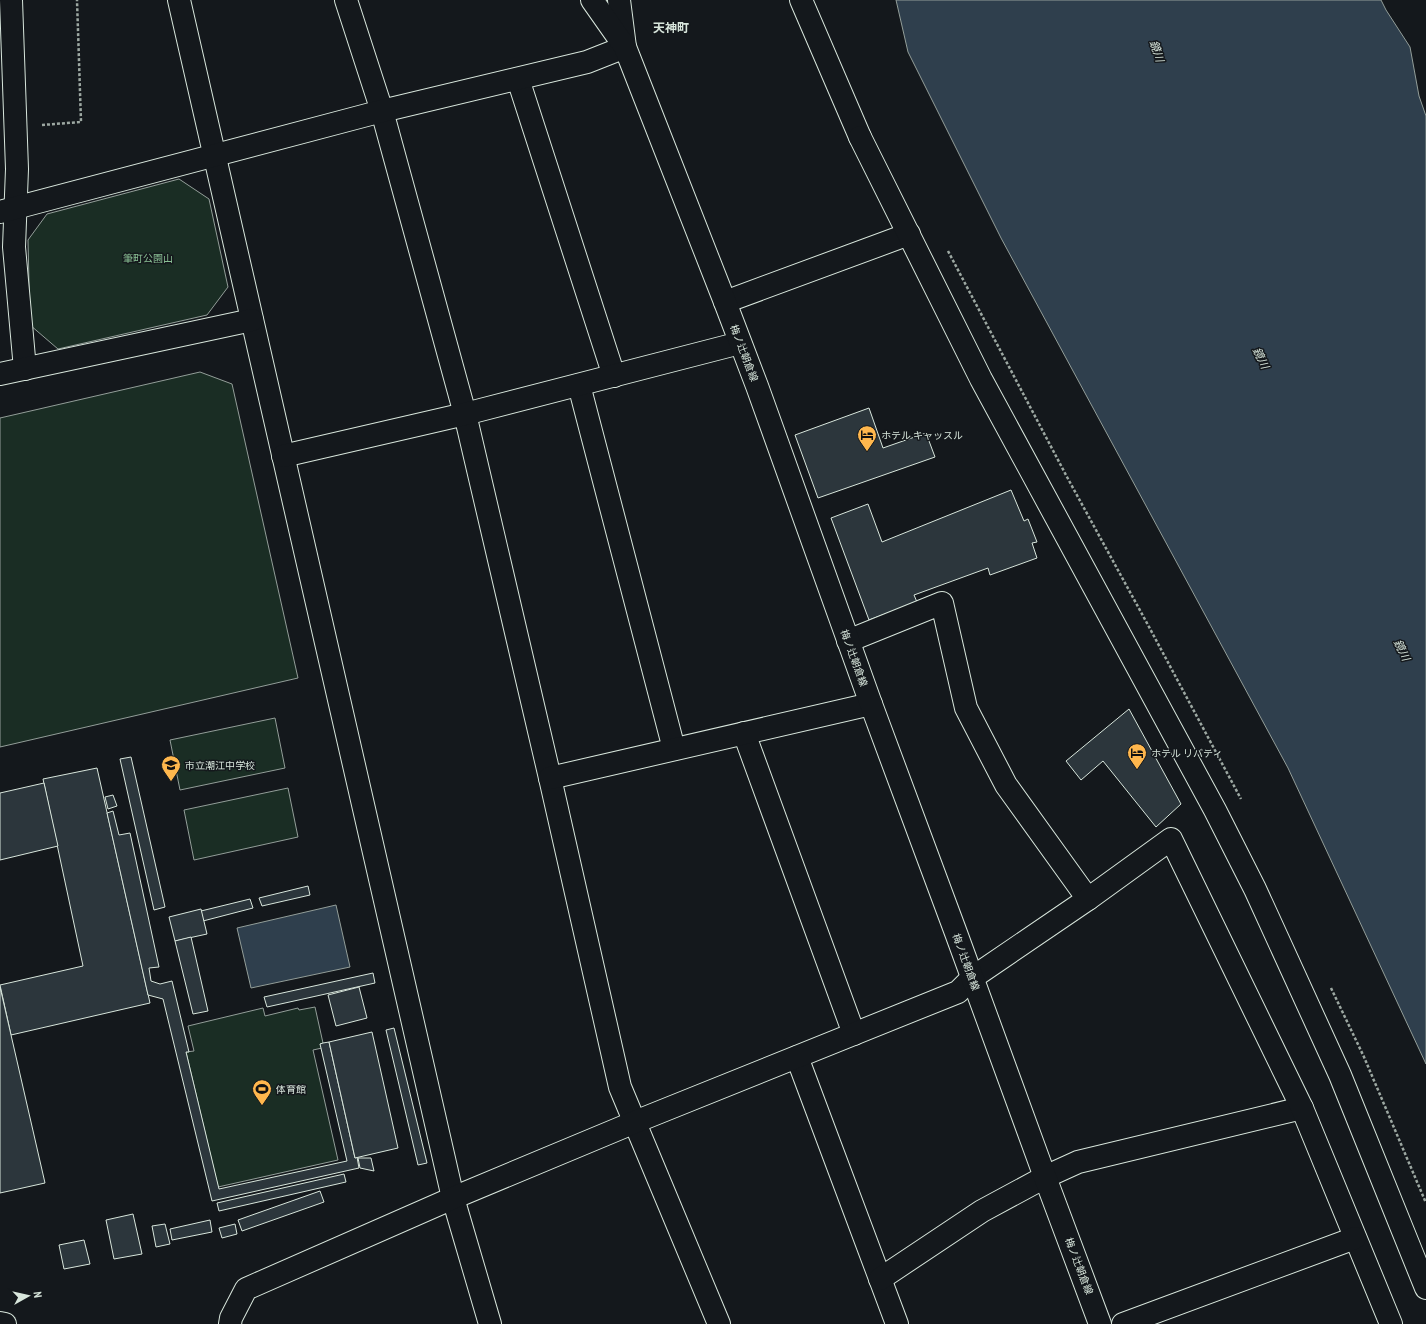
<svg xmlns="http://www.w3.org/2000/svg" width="1426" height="1324" viewBox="0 0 1426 1324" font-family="'PT Sans Narrow','Noto Sans JP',sans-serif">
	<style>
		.green { fill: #1a2d24; stroke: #939e99 }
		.water { fill: #2f3f4d; stroke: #939e99 }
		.building { fill: #2c363c; stroke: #d8e6dc }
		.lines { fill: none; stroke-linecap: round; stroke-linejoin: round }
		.street-casing { stroke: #d8e6dc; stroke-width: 24 }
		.secondary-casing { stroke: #d8e6dc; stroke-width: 24 }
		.path { stroke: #9da8a2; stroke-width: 2.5; stroke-dasharray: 3 2; stroke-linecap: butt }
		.street { stroke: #14181c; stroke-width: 22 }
		.secondary { stroke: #14181c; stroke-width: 22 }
		.labels { text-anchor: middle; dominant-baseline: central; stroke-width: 3; stroke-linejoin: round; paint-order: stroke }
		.park-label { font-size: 10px; fill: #8ac095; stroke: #14181c }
		.street-label { font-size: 10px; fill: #d8e6dc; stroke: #14181c }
		.poi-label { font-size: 10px; fill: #d8e6dc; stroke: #14181c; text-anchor: start }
		.water-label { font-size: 11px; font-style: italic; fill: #d8e6dc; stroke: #14181c }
		.quarter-label { font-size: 12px; font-weight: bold; fill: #d8e6dc; stroke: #14181c }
	</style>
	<rect width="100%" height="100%" fill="#14181c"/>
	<!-- green -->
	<g class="green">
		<path d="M179 179 209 199 228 287 207 315 58 349 30 325 28 240 47 214Z"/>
		<path d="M200 372 232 384 298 678 0 747V418Z"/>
		<path d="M275 718 285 768 180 790 170 740Z"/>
		<path d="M288 788 298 837 194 860 184 810Z"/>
		<path d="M315 1007 323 1043 320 1044 322 1048 313 1050 338 1160 218 1187 186 1052 194 1051 188 1026 263 1008 265 1016 298 1008 299 1010Z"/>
	</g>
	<!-- water -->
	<g class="water">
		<path d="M896 0H1381L1386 10 1410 47 1419 96 1426 116V1064L1288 768 1001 238 908 52Z"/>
		<path d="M336 905 350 967 251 988 237 928Z"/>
	</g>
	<!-- building -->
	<g class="building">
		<path d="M869 408 883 448 926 433 935 457 818 498 795 435Z"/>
		<path d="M1011 490 1024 521 1028 519 1037 542 1032 543 1037 558 990 575 988 568 914 595 917 602 869 620 831 518 868 504 882 542Z"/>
		<path d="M1129 709 1181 804 1156 827 1103 761 1081 780 1066 761Z"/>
		<path d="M131 757 165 907 154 910 120 759Z"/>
		<path d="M97 768 150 1003 11 1035 0 985 83 966 43 779Z"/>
		<path d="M44 783 58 846 0 860V793Z"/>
		<path d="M113 795 117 806 108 809 105 797Z"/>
		<path d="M113 811 119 835 130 833 159 967 149 968 151 981 160 984 172 981 189 1052H186L219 1189 347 1161 320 1044 323 1043 329 1042 355 1158 357 1157 359 1168 212 1201 163 999 148 995 107 813Z"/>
		<path d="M308 886 310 895 262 906 259 898Z"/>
		<path d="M250 899 253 908 203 921 201 911Z"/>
		<path d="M201 909 207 934 175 941 169 917Z"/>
		<path d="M191 937 208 1011 193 1014 175 941Z"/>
		<path d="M373 973 375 983 267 1007 264 997Z"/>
		<path d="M0 987 45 1183 0 1193Z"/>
		<path d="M359 987 367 1018 336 1026 328 995Z"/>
		<path d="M394 1028 427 1163 418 1165 386 1030Z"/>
		<path d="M372 1032 398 1148 355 1158 329 1042Z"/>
		<path d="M358 1158H371L374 1171 360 1168Z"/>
		<path d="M344 1174 346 1182 219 1211 217 1203Z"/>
		<path d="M320 1191 324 1202 242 1231 238 1220Z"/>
		<path d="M133 1214 142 1254 114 1259 106 1220Z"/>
		<path d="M210 1220 212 1232 172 1240 170 1229Z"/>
		<path d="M165 1224 170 1244 156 1247 152 1226Z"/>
		<path d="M235 1224 237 1234 222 1238 219 1228Z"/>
		<path d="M84 1240 90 1264 64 1269 59 1245Z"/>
	</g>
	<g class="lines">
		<!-- street casing -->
		<g class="street-casing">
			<g id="street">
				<path d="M11 0 17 169 14 247 25 369"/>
				<path d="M179 0 453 1198 490 1324"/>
				<path d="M346 0 382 111 465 414 550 778 620 1087 719 1324"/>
				<path d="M801 0 860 137"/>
				<path d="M518 79 614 376"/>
				<path d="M0 212 382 111 587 62 625 47 619 0"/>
				<path d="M725 302 909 234"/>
				<path d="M0 374 252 320"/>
				<path d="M579 385 674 749"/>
				<path d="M283 456 465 414 740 343"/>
				<path d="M848 641 942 603 966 708 1006 785 1088 899"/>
				<path d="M744 733 854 1034"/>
				<path d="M550 778 871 704"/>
				<path d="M797 1057 897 1324"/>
				<path d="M880 1279 982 1211 1045 1177 1078 1162 1302 1108"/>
				<path d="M230 1324 231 1318 246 1289 453 1198 635 1122 958 992 972 978 1088 899 1171 839 1302 1108 1391 1324"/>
				<path d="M1123 1324 1355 1238"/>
			</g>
		</g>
		<!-- secondary casing -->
		<g class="secondary-casing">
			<g id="secondary">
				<path d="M592 0 625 47 725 302 757 386 871 704 956 933 1045 1177 1100 1324"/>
				<path d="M860 137 981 379 1215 810 1255 889 1340 1075 1426 1288"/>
				<path d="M0 1323 5 1324"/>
			</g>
		</g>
		<!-- path -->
		<g class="path">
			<path d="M42 125 81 122 77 0"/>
			<path d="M948 251 1067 477 1148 625 1241 799"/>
			<path d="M1331 988 1364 1057 1426 1203"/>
		</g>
		<!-- street -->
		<use href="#street" class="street"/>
		<!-- secondary -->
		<use href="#secondary" class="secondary"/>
	</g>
	<!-- icons -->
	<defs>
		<g id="hotel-pin" transform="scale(1)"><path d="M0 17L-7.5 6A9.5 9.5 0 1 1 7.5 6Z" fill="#ffb74d" stroke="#14181c"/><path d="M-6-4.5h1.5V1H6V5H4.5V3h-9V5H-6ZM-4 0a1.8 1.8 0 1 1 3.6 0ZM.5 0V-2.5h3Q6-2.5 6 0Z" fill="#111"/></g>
		<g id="school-pin" transform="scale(1)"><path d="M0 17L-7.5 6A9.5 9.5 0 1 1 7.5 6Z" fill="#ffb74d" stroke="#14181c"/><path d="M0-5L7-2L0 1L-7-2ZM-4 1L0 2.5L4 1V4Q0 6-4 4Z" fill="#111"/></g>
		<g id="stadium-pin" transform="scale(1)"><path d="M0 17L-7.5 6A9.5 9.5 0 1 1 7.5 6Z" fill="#ffb74d" stroke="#14181c"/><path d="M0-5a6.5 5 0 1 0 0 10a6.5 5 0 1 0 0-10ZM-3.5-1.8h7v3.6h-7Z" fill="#111"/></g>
	</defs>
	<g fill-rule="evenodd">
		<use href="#hotel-pin" x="867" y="435"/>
		<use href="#hotel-pin" x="1137" y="753"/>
		<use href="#school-pin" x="171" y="765"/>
		<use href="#stadium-pin" x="262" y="1089"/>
	</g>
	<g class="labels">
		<!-- park labels -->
		<g class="park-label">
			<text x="148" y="258">筆町公園山</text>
		</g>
		<!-- street labels -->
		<g class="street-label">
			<text transform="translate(744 353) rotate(69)">梅ノ辻朝倉線</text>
			<text transform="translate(854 658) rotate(70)">梅ノ辻朝倉線</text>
			<text transform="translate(966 962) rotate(70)">梅ノ辻朝倉線</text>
			<text transform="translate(1079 1266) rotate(69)">梅ノ辻朝倉線</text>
		</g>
		<!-- poi labels -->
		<g class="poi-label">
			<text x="881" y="435">ホテル キャッスル</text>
			<text x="1151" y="753">ホテル リバティ</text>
			<text x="185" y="765">市立潮江中学校</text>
			<text x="276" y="1089">体育館</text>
		</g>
		<!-- water labels -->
		<g class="water-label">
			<text transform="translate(1157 51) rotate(72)">鏡川</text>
			<text transform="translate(1261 358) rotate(64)">鏡川</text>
			<text transform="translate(1402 650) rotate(64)">鏡川</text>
		</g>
		<!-- quarter labels -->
		<g class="quarter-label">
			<text x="671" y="27">天神町</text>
		</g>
	</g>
	<!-- north arrow -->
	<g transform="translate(28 1296) rotate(82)" stroke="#14181c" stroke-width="3" paint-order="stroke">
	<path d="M0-3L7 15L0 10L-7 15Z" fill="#d8e6dc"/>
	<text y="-6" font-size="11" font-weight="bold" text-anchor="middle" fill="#d8e6dc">N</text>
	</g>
</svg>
